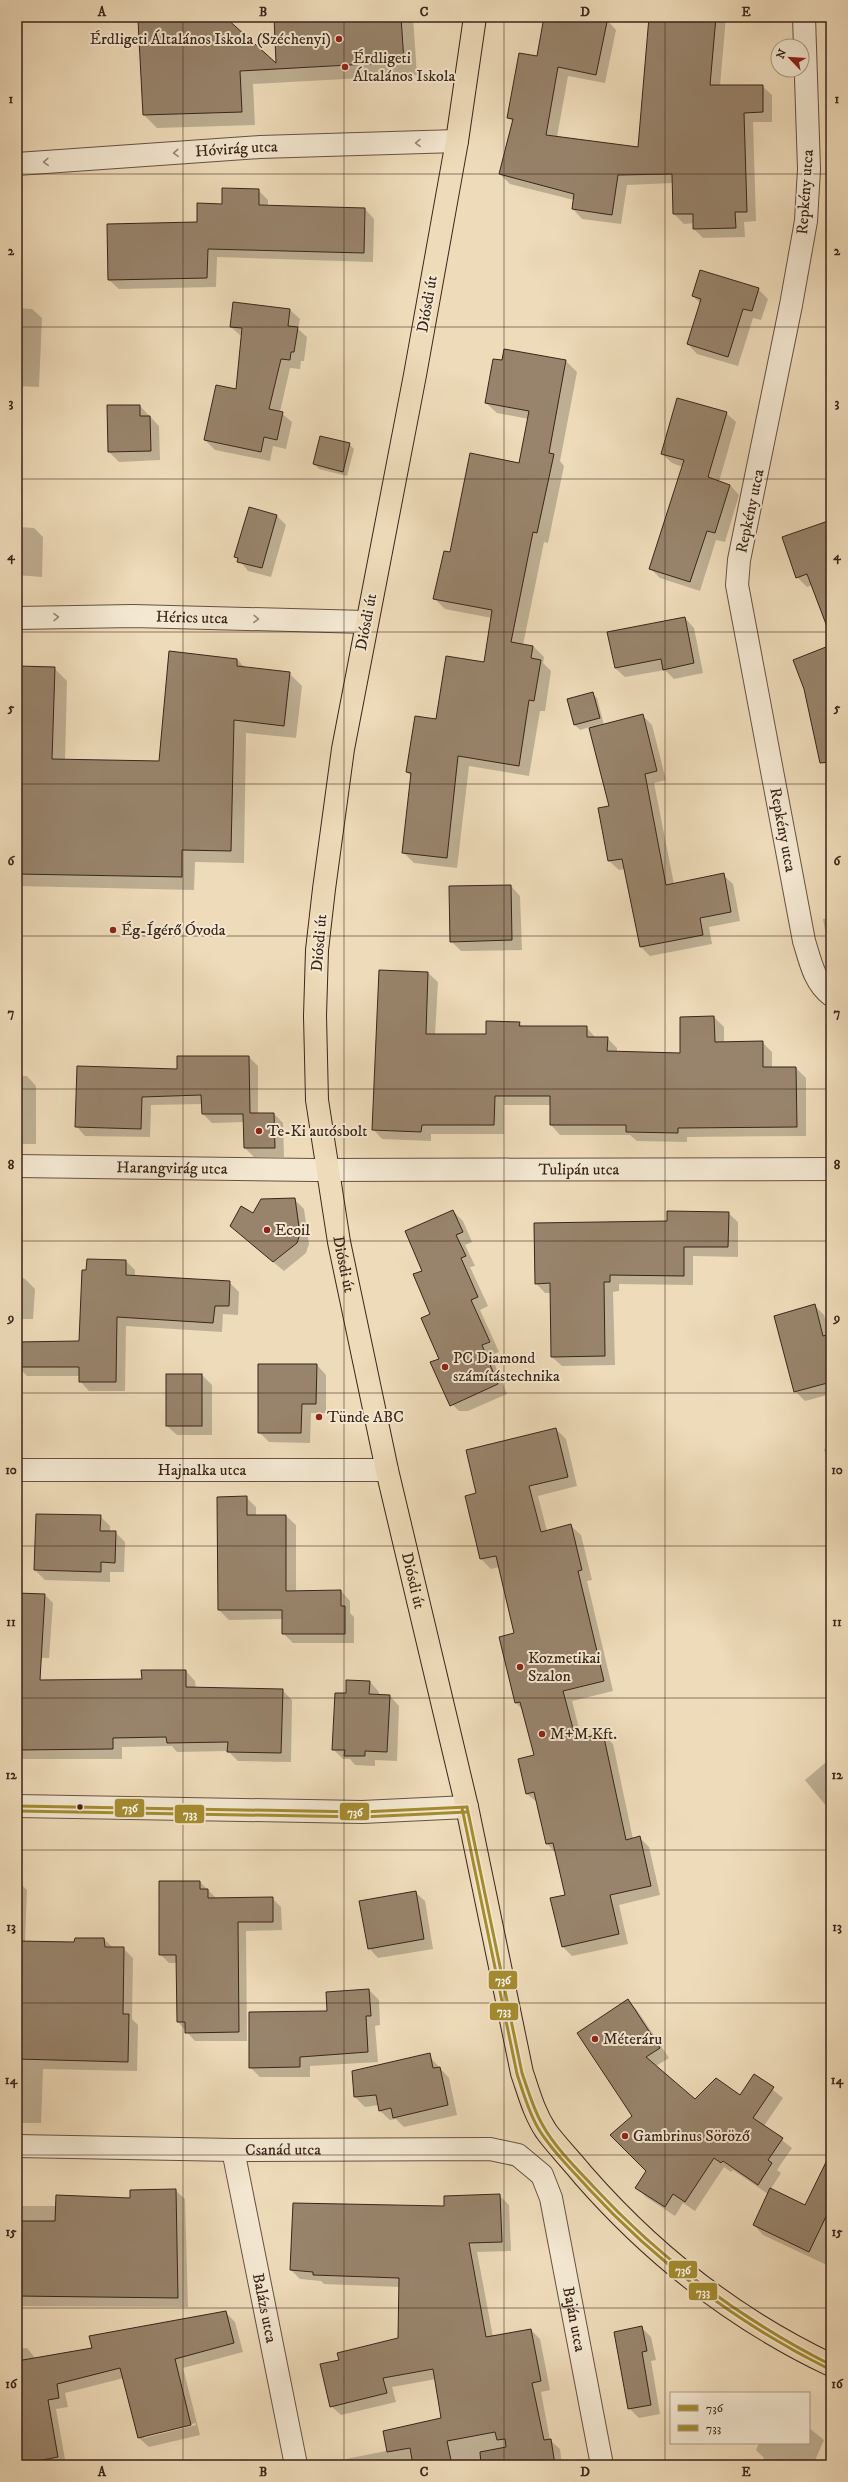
<svg xmlns="http://www.w3.org/2000/svg" width="848" height="2482" viewBox="0 0 848 2482" font-family="'IM FELL DW Pica',serif">
	<style>
		.shadow { fill: #0003; fill-rule: evenodd }
		.building { fill: #98846c; stroke: #3a2519 }
		.lines { fill: none; stroke-linecap: round; stroke-linejoin: round }
		.minor-casing { stroke: #675241; stroke-width: 24 }
		.major-casing { stroke: #3a2519; stroke-width: 24 }
		.minor { stroke: #f4e8d2; stroke-width: 22 }
		.major { stroke: #eedbb9; stroke-width: 22 }
		.bus-1-casing { stroke: #f4e8d2; stroke-width: 6 }
		.bus-2-casing { stroke: #f4e8d2; stroke-width: 6 }
		.bus-1 { stroke: #a48c30; stroke-width: 3 }
		.bus-2 { stroke: #a48c30; stroke-width: 3 }
		.oneway { stroke: #978676 }
		.grid { fill: none; stroke: #3a2519; stroke-width: 1; stroke-opacity: 0.55 }
		.poi-dot { fill: #8f2418; stroke: #f4e8d2; stroke-width: 1.5 }
		.bus-dot { fill: #3a2519; stroke: #f4e8d2; stroke-width: 1.5 }
		.labels { text-anchor: middle; dominant-baseline: central; stroke-width: 4; stroke-linejoin: round; paint-order: stroke }
		.poi-label { font-size: 16px; fill: #3a2519; stroke: #f4e8d2; text-anchor: start }
		.street-label { font-size: 16px; fill: #3a2519; stroke: #f4e8d2 }
		.line-badge { stroke: #f4e8d2; stroke-width: 1.5 }
		.badge-label { font-size: 11px; text-anchor: middle; font-weight: bold; fill: #fff }
		.neatline { fill: none; stroke: #3a2519; stroke-width: 1.5 }
		.grid-label { font-size: 13px; text-anchor: middle; font-weight: bold; fill: #3a2519 }
	</style>
	<rect width="100%" height="100%" fill="#eedbb9"/>
	<filter id="stains"><feTurbulence type="fractalNoise" baseFrequency=".005" numOctaves="4"/><feColorMatrix values="0 0 0 0 .2 0 0 0 0 .09 0 0 0 0 .02 0 0 0 .5 -.17"/></filter>
	<radialGradient id="worn" r=".72"><stop offset=".6" stop-color="#630" stop-opacity="0"/><stop offset="1" stop-color="#630" stop-opacity=".3"/></radialGradient>
	<!-- shadow -->
	<g class="shadow">
		<path d="M196 17H224L278 65 275 17H413L417 75 253 84 255 125 157 128 144 115Z"/>
		<path d="M545 17H598L607 20 616 30 605 83 568 76 557 137 639 149 650 17H726L720 86H762L772 95V122H753L756 221 744 222 745 237 703 238 694 229V223L684 224 674 214 673 183 627 185 621 224 582 219 573 209 574 200 510 184 500 174 513 122 508 117 537 57Z"/>
		<path d="M258 190 268 200V206L365 209 374 219 373 262 217 257 216 287 119 289 109 280 108 225 198 223 223 205Z"/>
		<path d="M758 289 768 299 761 320 753 318 738 366 697 354 688 344 700 303 693 296Z"/>
		<path d="M17 308 32 309 42 318 39 387 17 386Z"/>
		<path d="M290 310 300 319 298 329 307 337 304 361H301L300 369 290 368 280 412 292 422 286 449 273 446 270 461 215 450 205 440 237 390 241 336 231 327Z"/>
		<path d="M505 350 566 361 577 372 560 461 564 466 548 543 544 542 523 645 533 646 544 657 543 663 551 671 545 711H540L529 776 469 766 457 868 414 863 403 852 412 777 407 772 437 720 485 663 492 618 445 609 434 598 450 553 520 464 529 419 497 413 486 403Z"/>
		<path d="M140 406 159 426 160 460 119 462 109 452Z"/>
		<path d="M726 413 736 422 719 482 730 485 739 495 725 542 716 540 700 591 660 578 650 568 683 467 672 463 662 454Z"/>
		<path d="M349 444 354 449 347 476 319 469 314 464Z"/>
		<path d="M276 515 286 525 271 577 248 571 236 556Z"/>
		<path d="M831 526V634L812 585 807 587 797 577Z"/>
		<path d="M17 527 34 528 43 537 42 577 17 575Z"/>
		<path d="M685 618 694 628 703 673 674 679 665 670 625 677 615 668Z"/>
		<path d="M170 652 237 659 245 668 289 673 302 686 296 738 246 733 244 863 195 862 194 890 17 886V667L54 668 67 681 65 761 160 762Z"/>
		<path d="M592 694 597 698 604 725 642 715 652 725 666 780 654 783 674 884 723 875 733 884 740 921 709 927 712 944 650 956 641 947 625 869 619 870 609 861 610 806 590 727 580 730 575 725 568 700Z"/>
		<path d="M511 886 520 896 522 950 461 951 451 941Z"/>
		<path d="M831 918V949L828 946 823 919Z"/>
		<path d="M380 971 428 973 438 982 435 1035H487L519 1023 523 1027H586L596 1038H607L617 1048V1052L681 1054 714 1017 724 1027V1043L762 1042 772 1052V1068H796L806 1078V1136L687 1137V1142L637 1141 630 1135H560L551 1125V1105H504V1134H431V1141L382 1139 373 1129Z"/>
		<path d="M249 1057 258 1066V1114H274L283 1123 284 1157H254L245 1148V1122L212 1123 203 1114 202 1104 151 1105 150 1137 85 1136 76 1126 178 1070Z"/>
		<path d="M17 1076H27L36 1086V1144H17Z"/>
		<path d="M294 1199 304 1209 309 1244 306 1253 284 1271 241 1235 254 1214Z"/>
		<path d="M453 1211 463 1221 472 1242 465 1245 475 1266 470 1267 488 1306 480 1310 499 1352 491 1355 507 1394 468 1411H459L449 1401 423 1271Z"/>
		<path d="M728 1213 738 1222V1257L693 1256V1285L619 1284V1291L613 1292 615 1365 562 1366 552 1357 551 1293H545L536 1283 668 1222Z"/>
		<path d="M126 1261 135 1270V1277L229 1282 239 1292 238 1315 223 1314 222 1332 126 1326 125 1391H89L80 1381V1376H27L18 1367 80 1342 87 1271Z"/>
		<path d="M17 1276 25 1279 35 1289 33 1319H17Z"/>
		<path d="M815 1306 824 1315 831 1335V1394L805 1401 795 1391Z"/>
		<path d="M317 1365 326 1375V1413H311L310 1443 269 1442 259 1432Z"/>
		<path d="M202 1375 212 1385V1435H177L167 1426Z"/>
		<path d="M556 1429 566 1439 577 1486 538 1496 547 1531 571 1526 581 1535 592 1580 587 1581 613 1691 572 1701 582 1740 603 1734 613 1744 633 1839 639 1837 649 1847 660 1895 619 1905 628 1944 572 1956 563 1947 566 1896 556 1853 547 1844 538 1803 527 1794 519 1760 535 1756 524 1711 516 1703 515 1634 499 1567 491 1569 481 1559 466 1497 478 1494Z"/>
		<path d="M831 1447V1474L824 1449Z"/>
		<path d="M246 1497 256 1507V1516H286L296 1525V1592L341 1591 350 1601V1613L354 1617V1643H293L283 1633V1619L229 1620 219 1610 218 1498Z"/>
		<path d="M37 1515 100 1516 110 1526V1532H115L125 1542 124 1572H110V1582L45 1580 35 1570ZM99 1524H101L100 1536Z"/>
		<path d="M17 1594 45 1595 53 1603 49 1658 17 1657Z"/>
		<path d="M186 1671 195 1681 196 1688 282 1690 292 1700 291 1762 238 1761 228 1751 177 1752 172 1746 122 1747V1759H20L17 1756V1695L154 1691Z"/>
		<path d="M370 1682 379 1692V1696H390L399 1706 397 1761 375 1760V1766L355 1765 350 1759H343L333 1749 346 1694Z"/>
		<path d="M831 1758V1812L805 1780Z"/>
		<path d="M17 1880 27 1890 25 1942 75 1943 104 1939 113 1948H123L133 1958 132 2019 138 2025 137 2071 43 2069 41 2123H17Z"/>
		<path d="M200 1882 217 1899 272 1898 281 1907 282 1930 246 1931 247 2041H195L178 2022 177 1963H169L160 1954Z"/>
		<path d="M415 1892 425 1901 433 1949 378 1958 369 1948Z"/>
		<path d="M369 1990 379 2000 380 2025 375 2026 378 2062 310 2066V2077H260L250 2067 328 2012Z"/>
		<path d="M628 2000 637 2010 669 2058 656 2066 695 2101 740 2096 754 2075 783 2098 764 2126 792 2148 777 2170 781 2173 770 2190 806 2207 831 2174V2267L763 2235 754 2225 768 2194 733 2170 731 2172 724 2167 695 2211 683 2203 675 2216 646 2197 636 2187 647 2171 634 2116Z"/>
		<path d="M430 2057 449 2078 457 2115 404 2127 396 2119 390 2120 380 2111 379 2105 365 2107 355 2097Z"/>
		<path d="M175 2190 185 2199 188 2307 17 2306V2206H57L131 2199Z"/>
		<path d="M500 2196 509 2205 511 2251 477 2252 493 2337 531 2330 540 2339 550 2390 541 2392 550 2440 560 2449 562 2465H348L346 2459 411 2446 442 2419 436 2379 392 2387 396 2402 341 2415 331 2406 340 2360 399 2339 400 2287 324 2284 321 2281 300 2279 291 2270 445 2207Z"/>
		<path d="M225 2312 235 2322 243 2352 183 2368 200 2435 149 2447 139 2438 124 2378 65 2393 68 2407 56 2409 66 2465H17V2349L27 2348 36 2359 93 2349ZM196 2423V2425L144 2438V2436Z"/>
		<path d="M642 2328 651 2337 656 2360 651 2361 660 2414 639 2418 629 2408Z"/>
		<path d="M809 2428 824 2440 813 2465H760L764 2458 756 2450 759 2443H809Z"/>
	</g>
	<!-- building -->
	<g class="building">
		<path d="M179 17H225L276 63 274 17H401L404 62 240 71 242 112 143 115 138 20Z"/>
		<path d="M544 17H608L596 75 558 67 546 135 638 147 649 17H716L710 85H763V112L744 113 747 212H735L736 228 693 229V214H673L672 174 618 175 612 215 572 209 574 194 499 174 513 119 507 118 519 53 537 56Z"/>
		<path d="M222 188 259 189V205L365 208 364 253 208 249 207 278 108 280 107 224 197 222V203L222 204Z"/>
		<path d="M700 270 759 288 752 311 743 309 728 357 687 344 701 299 692 296Z"/>
		<path d="M233 302 290 309 288 326 298 327 294 352H291L290 360 281 359 269 409 283 412 277 440 264 437 261 452 204 440 216 385 236 389 242 328 230 327Z"/>
		<path d="M504 349 566 360 549 453 554 454 537 533 533 532 511 642 533 646 531 658 541 660 534 701 529 700 519 766 458 756 447 858 402 853 411 773 406 772 415 716 436 719 446 656 484 662 492 610 433 599 444 551 450 552 470 453 519 463 529 411 485 403 493 359 502 360Z"/>
		<path d="M677 398 727 412 708 477 730 485 715 533 707 531 690 582 649 569 684 460 661 454Z"/>
		<path d="M107 405H140V416H150L151 451 108 452Z"/>
		<path d="M320 436 350 443 343 472 313 464Z"/>
		<path d="M249 507 277 515 262 568 237 562 238 558 234 557Z"/>
		<path d="M831 520V632H829L807 574 796 578 782 537Z"/>
		<path d="M685 617 694 663 663 670 661 659 615 668 607 632Z"/>
		<path d="M831 645V762L820 763 804 689 793 660Z"/>
		<path d="M169 651 237 659V666L290 672 284 726 234 720 231 851 182 850V877L17 874V666L55 667 52 759 159 761Z"/>
		<path d="M593 692 600 718 574 725 567 699Z"/>
		<path d="M643 714 657 771 645 774 666 885 724 873 731 912 700 918 703 935 640 947 622 859 608 861 598 808 609 806 589 728Z"/>
		<path d="M511 885 512 940 450 942 449 886Z"/>
		<path d="M379 970 428 972 426 1034H486V1021L520 1022 519 1026H587V1037H608L607 1051 680 1053V1017L714 1016 715 1042 763 1041V1067H796L797 1127 678 1128V1133L626 1132V1125H550V1096H495L494 1125H422L421 1132 372 1130Z"/>
		<path d="M177 1056H249L250 1113H274L275 1148H244L243 1114H202L201 1095 142 1097 141 1129 75 1127 77 1066 177 1069Z"/>
		<path d="M295 1198 300 1234 297 1243 273 1262 230 1226 241 1206 253 1213 261 1199Z"/>
		<path d="M453 1210 463 1232 456 1235 466 1256 461 1258 478 1297 471 1300 490 1342 482 1345 498 1384 450 1406 430 1362 439 1359 421 1318 430 1314 413 1274 422 1271 405 1231Z"/>
		<path d="M667 1211 729 1212 728 1247H684V1276L610 1275V1282H604L605 1356 551 1357 550 1283 535 1284 534 1223 667 1221Z"/>
		<path d="M87 1259 126 1260V1275L230 1281 229 1306H215L213 1323 117 1317 116 1382H79V1367H17V1342L79 1341 82 1270H86Z"/>
		<path d="M815 1304 823 1336 831 1334V1382L794 1392 774 1316Z"/>
		<path d="M258 1364H317L316 1404H302L301 1433H258Z"/>
		<rect x="166" y="1374" width="36" height="52"/>
		<path d="M556 1428 568 1477 529 1486 541 1532 571 1524 582 1570 578 1571 604 1681 563 1691 576 1740 603 1733 626 1840 640 1836 651 1886 610 1895 619 1934 562 1947 550 1898 565 1895 553 1843 546 1844 534 1792 526 1794 518 1759 534 1755 520 1702 515 1703 499 1637 514 1633 496 1556 480 1559 465 1496 476 1493 466 1450Z"/>
		<path d="M247 1496V1515H286V1591L341 1590V1606H345V1634H282V1610H218L217 1497Z"/>
		<path d="M36 1514 101 1515 100 1531H116L115 1563 101 1562V1572L34 1570Z"/>
		<path d="M17 1593 45 1594 40 1680 142 1679 141 1670H186V1687L283 1689 281 1753 227 1752 228 1742 167 1743 166 1737 113 1738V1749L17 1750Z"/>
		<path d="M346 1680 370 1681 369 1694 390 1695 387 1752 365 1751V1756H344L345 1750H332L335 1693H346Z"/>
		<path d="M159 1881H200V1889H208V1898L273 1897V1922H238L239 2032 185 2033V2022H177L176 1955H159Z"/>
		<path d="M416 1891 424 1939 368 1949 359 1901Z"/>
		<path d="M75 1938H104L105 1947H124L123 2014H129L128 2062 17 2059V1941L74 1942Z"/>
		<path d="M369 1989 371 2016H366L368 2052 300 2057V2067L249 2068V2012L327 2011 326 1992Z"/>
		<path d="M628 1999 660 2048 646 2057 695 2099 716 2078 740 2095 754 2074 774 2087 753 2118 783 2138 768 2160 772 2163 758 2185 723 2161 721 2163 714 2158 685 2202 673 2194 665 2207 635 2188 646 2171 610 2135 632 2116 577 2033Z"/>
		<path d="M430 2053 433 2068 440 2067 448 2105 393 2118 391 2108 379 2111 376 2095 354 2097 352 2071Z"/>
		<path d="M831 2152V2206L809 2252 753 2225 770 2188 805 2205Z"/>
		<path d="M176 2189 178 2298 17 2296V2221H55L56 2195 130 2198V2190Z"/>
		<path d="M500 2194 502 2242 469 2243 486 2337 531 2329 541 2381 532 2383 544 2440 551 2439 555 2465H481L480 2452 506 2447 505 2439 497 2440 495 2432 447 2441 452 2465H413L410 2448 387 2452 383 2431 441 2418 433 2369 383 2378 387 2393 330 2407 320 2364 339 2360 337 2353 398 2338 399 2278 313 2275V2272L290 2270 293 2203 444 2206V2196Z"/>
		<path d="M226 2311 234 2343 175 2359 191 2425 138 2438 120 2368 57 2384 59 2398 48 2400 58 2457 17 2465V2361L92 2348 89 2336Z"/>
		<path d="M642 2326 647 2351 642 2352 651 2405 628 2409 614 2332Z"/>
	</g>
	<g class="lines">
		<!-- minor casing -->
		<g class="minor-casing">
			<g id="minor">
				<path id="s1" d="M804 17 809 169 806 221 791 305 739 560 737 585 804 941C810 960 814 982 831 995"/>
				<path id="s2" d="M17 164 260 147 457 141"/>
				<path id="s3" d="M17 618 133 616 366 622"/>
				<path id="s4" d="M17 1166 314 1170 831 1169"/>
				<path id="s5" d="M17 1470H387"/>
				<path d="M17 1806 362 1812 467 1807"/>
				<path id="s6" d="M17 2146 233 2150 490 2149 518 2155 542 2175 551 2198 602 2465"/>
				<path id="s7" d="M233 2150 296 2465"/>
			</g>
		</g>
		<!-- major casing -->
		<g class="major-casing">
			<g id="major">
				<path id="s8" d="M475 17 457 141 415 375 343 749 324 889 317 950 315 1016 317 1100 339 1242 387 1470 467 1807 522 2073C529 2093 534 2113 546 2131 557 2146 571 2160 583 2175 652 2254 736 2320 831 2365"/>
			</g>
		</g>
		<!-- minor -->
		<use href="#minor" class="minor"/>
		<!-- major -->
		<use href="#major" class="major"/>
		<!-- bus-1 casing -->
		<g class="bus-1-casing">
			<g id="bus-1">
				<path d="M17 1806 362 1812 467 1807"/>
				<path d="M467 1807 522 2073C528 2090 533 2108 542 2124 554 2146 574 2166 591 2184 661 2260 740 2319 831 2365"/>
			</g>
		</g>
		<!-- bus-2 casing -->
		<g class="bus-2-casing">
			<g id="bus-2">
				<path d="M462 1808 517 2074C523 2092 528 2111 538 2128 551 2150 571 2169 588 2188 658 2264 737 2323 829 2369"/>
				<path d="M17 1811 362 1817 467 1812"/>
			</g>
		</g>
		<!-- bus-1 -->
		<use href="#bus-1" class="bus-1"/>
		<!-- bus-2 -->
		<use href="#bus-2" class="bus-2"/>
	</g>
	<!-- one-way arrows -->
	<defs><path id="oneway-chevron" d="M-2-3.5L2.5 0L-2 3.5" fill="none" stroke-width="1.6" stroke-linecap="round" stroke-linejoin="round"/></defs>
	<g class="oneway">
		<use href="#oneway-chevron" transform="translate(418 143) rotate(178)"/>
		<use href="#oneway-chevron" transform="translate(176 153) rotate(176)"/>
		<use href="#oneway-chevron" transform="translate(46 162) rotate(176)"/>
		<use href="#oneway-chevron" transform="translate(56 617) rotate(-1)"/>
		<use href="#oneway-chevron" transform="translate(256 619) rotate(2)"/>
	</g>
	<!-- grid -->
	<path class="grid" d="M183 17V2465M344 17V2465M504 17V2465M665 17V2465M17 174H831M17 327H831M17 479H831M17 632H831M17 784H831M17 936H831M17 1089H831M17 1241H831M17 1393H831M17 1546H831M17 1698H831M17 1850H831M17 2003H831M17 2155H831M17 2308H831"/>
	<!-- markers -->
	<g class="poi-dot">
		<circle cx="339" cy="39" r="4"/>
		<circle cx="345" cy="67" r="4"/>
		<circle cx="113" cy="930" r="4"/>
		<circle cx="259" cy="1131" r="4"/>
		<circle cx="267" cy="1230" r="4"/>
		<circle cx="445" cy="1367" r="4"/>
		<circle cx="319" cy="1417" r="4"/>
		<circle cx="520" cy="1667" r="4"/>
		<circle cx="542" cy="1734" r="4"/>
		<circle cx="595" cy="2039" r="4"/>
		<circle cx="625" cy="2136" r="4"/>
	</g>
	<circle class="bus-dot" cx="80" cy="1807" r="3.5"/>
	<g class="labels">
		<!-- poi labels -->
		<g class="poi-label">
			<text x="331" y="39" text-anchor="end">Érdligeti Általános Iskola (Széchenyi)</text>
			<text x="353" y="58">Érdligeti<tspan x="353" dy="18">Általános Iskola</tspan></text>
			<text x="121" y="930">Ég-Ígérő Óvoda</text>
			<text x="267" y="1131">Te-Ki autósbolt</text>
			<text x="275" y="1230">Ecoil</text>
			<text x="453" y="1358">PC Diamond<tspan x="453" dy="18">számítástechnika</tspan></text>
			<text x="327" y="1417">Tünde ABC</text>
			<text x="528" y="1658">Kozmetikai<tspan x="528" dy="18">Szalon</tspan></text>
			<text x="550" y="1734">M+M Kft.</text>
			<text x="603" y="2039">Méteráru</text>
			<text x="633" y="2136">Gambrinus Söröző</text>
		</g>
		<!-- street labels -->
		<g class="street-label">
			<text stroke="none"><textPath href="#s2" startOffset="220">Hóvirág utca</textPath></text>
			<text transform="translate(805 192) rotate(-86)">Repkény utca</text>
			<text transform="translate(427 304) rotate(-80)">Diósdi út</text>
			<text transform="translate(750 511) rotate(-78)">Repkény utca</text>
			<text stroke="none"><textPath href="#s3" startOffset="175">Hérics utca</textPath></text>
			<text transform="translate(366 622) rotate(-79)">Diósdi út</text>
			<text stroke="none"><textPath href="#s1" startOffset="824">Repkény utca</textPath></text>
			<text transform="translate(319 943) rotate(-85)">Diósdi út</text>
			<text stroke="none"><textPath href="#s4" startOffset="155">Harangvirág utca</textPath></text>
			<text stroke="none"><textPath href="#s4" startOffset="562">Tulipán utca</textPath></text>
			<text stroke="none"><textPath href="#s8" startOffset="1263">Diósdi út</textPath></text>
			<text stroke="none"><textPath href="#s5" startOffset="185">Hajnalka utca</textPath></text>
			<text stroke="none"><textPath href="#s8" startOffset="1587">Diósdi út</textPath></text>
			<text stroke="none"><textPath href="#s6" startOffset="266">Csanád utca</textPath></text>
			<text stroke="none"><textPath href="#s7" startOffset="161">Balázs utca</textPath></text>
			<text stroke="none"><textPath href="#s6" startOffset="681">Baján utca</textPath></text>
		</g>
	</g>
	<g class="line-badge">
		<rect x="114" y="1798" width="31" height="20" rx="4" fill="#a48c30"/>
		<rect x="339" y="1802" width="31" height="19" rx="4" fill="#a48c30"/>
		<rect x="174" y="1804" width="31" height="20" rx="4" fill="#a48c30"/>
		<rect x="488" y="1970" width="30" height="20" rx="4" fill="#a48c30"/>
		<rect x="489" y="2002" width="30" height="19" rx="4" fill="#a48c30"/>
		<rect x="668" y="2260" width="30" height="19" rx="4" fill="#a48c30"/>
		<rect x="688" y="2282" width="30" height="19" rx="4" fill="#a48c30"/>
	</g>
	<g class="badge-label">
		<text x="130" y="1812">736</text>
		<text x="355" y="1816">736</text>
		<text x="190" y="1818">733</text>
		<text x="503" y="1984">736</text>
		<text x="504" y="2015">733</text>
		<text x="683" y="2274">736</text>
		<text x="703" y="2296">733</text>
	</g>
	<!-- margin -->
	<rect width="848" height="2482" fill="none" stroke="#eedbb9" stroke-width="44"/>
	<!-- legend -->
	<rect x="670" y="2392" width="140" height="52" fill="#f4e8d2" stroke="#aa9a88"/>
	<rect x="678" y="2405" width="20" height="6" fill="#a48c30" stroke="#aa9a88"/>
	<text x="706" y="2412" font-size="12" fill="#3a2519">736</text>
	<rect x="678" y="2425" width="20" height="6" fill="#a48c30" stroke="#aa9a88"/>
	<text x="706" y="2432" font-size="12" fill="#3a2519">733</text>
	<!-- north arrow -->
	<g transform="translate(790 58) rotate(295)"><circle r="19" fill="#f4e8d2" stroke="#aa9a88"/>
	<path d="M0-3L7 15L0 10L-7 15Z" fill="#8f2418"/>
	<text y="-6" font-size="11" font-weight="bold" text-anchor="middle" fill="#3a2519">N</text>
	</g>
	<rect x="22" y="22" width="804" height="2438" class="neatline"/>
	<g class="grid-label">
		<text x="102" y="16">A</text>
		<text x="263" y="16">B</text>
		<text x="424" y="16">C</text>
		<text x="585" y="16">D</text>
		<text x="746" y="16">E</text>
		<text x="11" y="103">1</text>
		<text x="837" y="103">1</text>
		<text x="11" y="255">2</text>
		<text x="837" y="255">2</text>
		<text x="11" y="407">3</text>
		<text x="837" y="407">3</text>
		<text x="11" y="560">4</text>
		<text x="837" y="560">4</text>
		<text x="11" y="712">5</text>
		<text x="837" y="712">5</text>
		<text x="11" y="865">6</text>
		<text x="837" y="865">6</text>
		<text x="11" y="1017">7</text>
		<text x="837" y="1017">7</text>
		<text x="11" y="1169">8</text>
		<text x="837" y="1169">8</text>
		<text x="11" y="1322">9</text>
		<text x="837" y="1322">9</text>
		<text x="11" y="1474">10</text>
		<text x="837" y="1474">10</text>
		<text x="11" y="1626">11</text>
		<text x="837" y="1626">11</text>
		<text x="11" y="1779">12</text>
		<text x="837" y="1779">12</text>
		<text x="11" y="1931">13</text>
		<text x="837" y="1931">13</text>
		<text x="11" y="2084">14</text>
		<text x="837" y="2084">14</text>
		<text x="11" y="2236">15</text>
		<text x="837" y="2236">15</text>
		<text x="11" y="2388">16</text>
		<text x="837" y="2388">16</text>
		<text x="102" y="2476">A</text>
		<text x="263" y="2476">B</text>
		<text x="424" y="2476">C</text>
		<text x="585" y="2476">D</text>
		<text x="746" y="2476">E</text>
	</g>
	<rect width="100%" height="100%" filter="url(#stains)"/>
	<rect width="100%" height="100%" fill="url(#worn)"/>
</svg>
